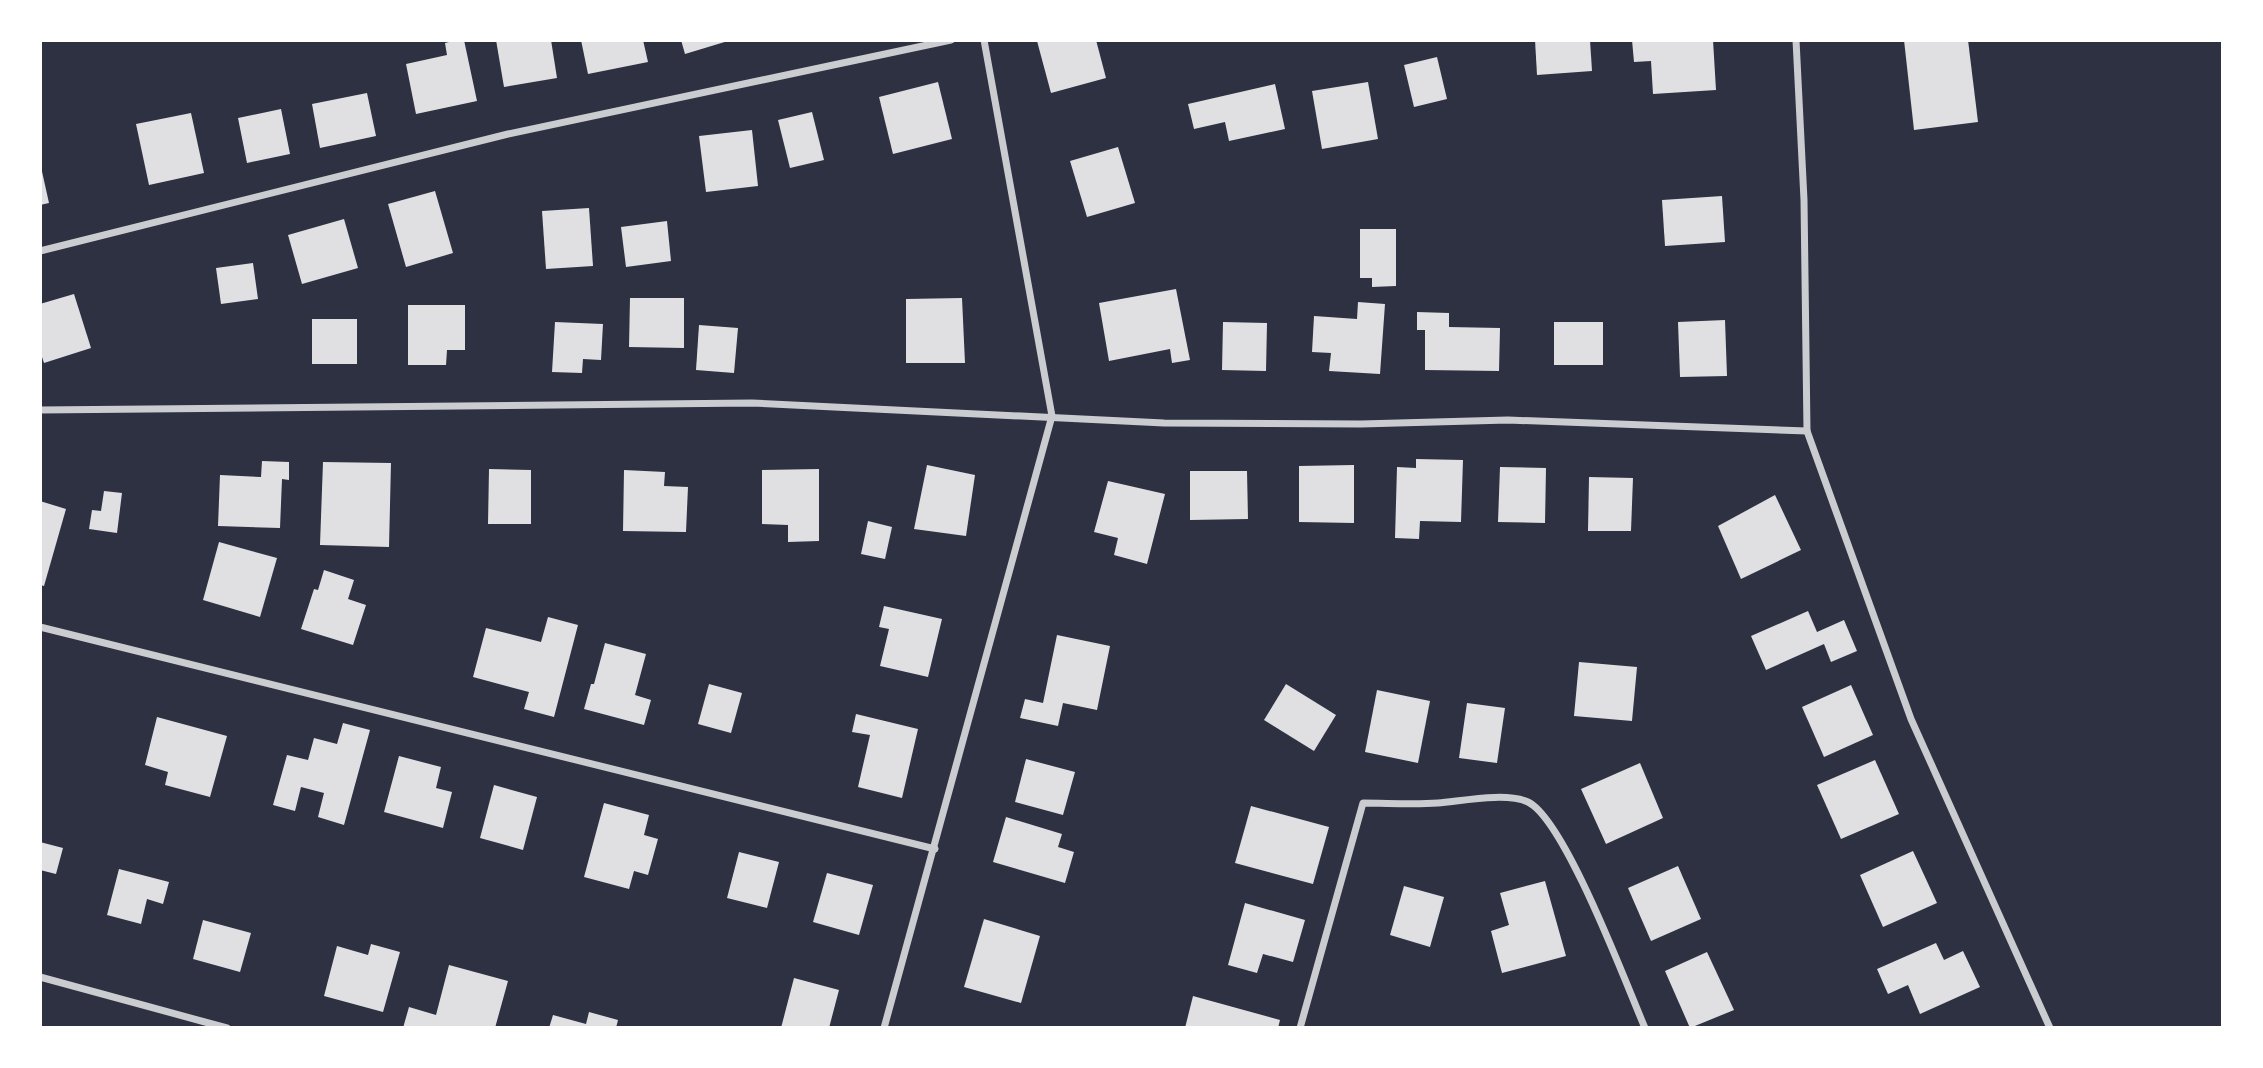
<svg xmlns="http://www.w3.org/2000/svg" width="2263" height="1068" viewBox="0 0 2263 1068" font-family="'Libre Baskerville',serif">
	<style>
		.building { fill: #e0e0e3 }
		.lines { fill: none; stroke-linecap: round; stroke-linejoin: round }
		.minor { stroke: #caccd0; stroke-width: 7 }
	</style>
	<rect width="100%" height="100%" fill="#2d3142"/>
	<!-- building -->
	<g class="building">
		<path d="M457 40H464L477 101 416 114 406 64 447 55 445 43Z"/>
		<path d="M496 40H551L557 78 504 87Z"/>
		<path d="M581 40H643L648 62 588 74Z"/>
		<path d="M681 40H728V41L685 54Z"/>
		<path d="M1041 40H1096L1106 78 1051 93 1037 41Z"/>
		<path d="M1535 40H1590L1592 71 1537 75Z"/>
		<path d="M1632 40H1713L1716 90 1653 94 1651 61 1634 62Z"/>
		<path d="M1904 40H1968L1978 122 1914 130Z"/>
		<path d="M1437 57 1447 99 1414 107 1404 65Z"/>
		<path d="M938 82 952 139 893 154 879 97Z"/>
		<path d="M1368 82 1378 139 1322 149 1312 91Z"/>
		<path d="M1275 84 1285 129 1229 141 1225 122 1194 129 1188 104Z"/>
		<path d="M367 93 376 136 320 148 312 104Z"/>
		<path d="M281 109 290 154 247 163 238 118Z"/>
		<path d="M812 112 824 160 790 168 778 120Z"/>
		<path d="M191 113 204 173 149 185 136 124Z"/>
		<path d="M752 130 758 186 706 192 699 136Z"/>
		<path d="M1118 147 1135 203 1087 217 1070 161Z"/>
		<path d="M41 167 49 203 40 205V168Z"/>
		<path d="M435 191 453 253 406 267 388 204Z"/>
		<path d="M1722 196 1725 242 1665 246 1662 200Z"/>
		<path d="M589 208 593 266 546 269 542 211Z"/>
		<path d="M344 219 358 268 302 284 288 235Z"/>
		<path d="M667 221 671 261 626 267 621 227Z"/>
		<path d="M1360 229H1396V286L1372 287V278H1360Z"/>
		<path d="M253 263 258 299 221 304 216 268Z"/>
		<path d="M1176 289 1190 360 1172 363 1170 349 1109 361 1099 303Z"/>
		<path d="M74 294 91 348 44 363 40 351V304Z"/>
		<path d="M630 298H684V348L629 347Z"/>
		<path d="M962 298 965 363H906V299Z"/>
		<path d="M1358 302 1385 304 1380 374 1329 371 1331 353 1312 352 1314 316 1357 319Z"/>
		<path d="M408 305H465V350H447L446 365H408Z"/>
		<path d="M1417 312 1449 313V327L1500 328 1499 371 1425 370V330H1417Z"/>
		<rect x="312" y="319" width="45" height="45"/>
		<path d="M1725 320 1727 376 1680 377 1678 322Z"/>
		<path d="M555 322 603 324 601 360 583 359 582 373 552 372Z"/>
		<path d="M1223 322 1267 323 1266 371 1222 370Z"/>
		<rect x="1554" y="322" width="49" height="43"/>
		<path d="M699 325 738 328 734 373 696 370Z"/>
		<path d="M1416 459 1463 460 1461 522 1420 521 1419 539 1395 538 1397 467 1416 468Z"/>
		<path d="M262 461 289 462V480L282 479 280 528 218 526 220 475 261 477Z"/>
		<path d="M323 462 391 463 389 547 320 545Z"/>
		<path d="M927 465 975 475 966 536 914 529Z"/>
		<path d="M1354 465V523L1299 522V466Z"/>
		<path d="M1500 467 1546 468 1545 523 1498 522Z"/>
		<path d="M489 469 531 470V524H488Z"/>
		<path d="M819 469V541L788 542V525L762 524V470Z"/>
		<path d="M624 470 665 472 664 486 688 487 686 532 623 531Z"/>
		<path d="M1190 471H1247L1248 519 1190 520Z"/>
		<path d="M1589 477 1633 478 1631 531H1588Z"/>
		<path d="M1108 481 1165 494 1147 564 1114 555 1118 538 1094 532Z"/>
		<path d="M104 491 122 493 117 533 89 529 92 510 101 511Z"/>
		<path d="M1775 495 1801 550 1741 579 1718 526Z"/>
		<path d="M40 501 66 509 44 586 40 585Z"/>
		<path d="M868 521 892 527 885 559 861 554Z"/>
		<path d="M219 542 277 558 260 617 203 600Z"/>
		<path d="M324 570 354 580 348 599 366 605 353 645 301 629 314 589 318 590Z"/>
		<path d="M884 606 942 619 928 677 880 666 889 629 879 627Z"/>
		<path d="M1808 611 1817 632 1844 620 1857 651 1831 662 1824 644 1766 670 1751 636Z"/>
		<path d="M548 617 578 625 554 717 524 709 529 692 473 677 486 628 541 642Z"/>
		<path d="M1057 635 1110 646 1097 710 1063 703 1058 726 1020 718 1025 699 1043 703Z"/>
		<path d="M605 643 646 654 635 695 651 700 644 725 584 709 591 684H594Z"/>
		<path d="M1579 662 1637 667 1632 721 1574 716Z"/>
		<path d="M709 684 742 693 731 733 698 724Z"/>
		<path d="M1286 684 1336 715 1314 751 1264 720Z"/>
		<path d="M1851 685 1873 735 1824 757 1802 707Z"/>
		<path d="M1377 690 1430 701 1418 763 1365 752Z"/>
		<path d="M1467 703 1505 708 1497 763 1459 758Z"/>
		<path d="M856 714 918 729 902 798 858 787 870 735 852 732Z"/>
		<path d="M157 717 227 736 210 797 165 785 168 772 145 765Z"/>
		<path d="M343 723 370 730 344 825 318 817 324 793 301 787 295 811 273 805 287 755 308 760 314 738 337 744Z"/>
		<path d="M399 756 441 767 436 788 452 792 443 828 384 812Z"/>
		<path d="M1026 759 1075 772 1063 815 1015 802Z"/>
		<path d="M1875 760 1899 814 1841 839 1817 785Z"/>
		<path d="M1640 763 1663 818 1606 844 1581 789Z"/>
		<path d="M494 785 537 797 523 850 480 838Z"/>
		<path d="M604 803 649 815 644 835 658 839 648 875 634 871 629 889 584 877Z"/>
		<path d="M1251 806 1329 827 1313 884 1235 863Z"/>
		<path d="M1006 817 1062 834 1058 847 1074 852 1065 883 993 862Z"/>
		<path d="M40 842 63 848 56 874 40 870Z"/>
		<path d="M1913 851 1937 903 1883 927 1860 875Z"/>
		<path d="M739 852 779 862 767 908 727 898Z"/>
		<path d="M1678 866 1701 919 1651 941 1628 888Z"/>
		<path d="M119 869 169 882 163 904 147 899 141 924 107 915Z"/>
		<path d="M827 873 873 885 859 935 813 922Z"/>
		<path d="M1545 881 1566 956 1502 973 1491 931 1509 925 1500 893Z"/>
		<path d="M1404 886 1444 897 1430 947 1390 935Z"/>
		<path d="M1245 903 1305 920 1293 962 1263 954 1257 973 1228 965Z"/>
		<path d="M984 919 1040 936 1021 1003 964 987Z"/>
		<path d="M203 920 251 933 240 972 193 959Z"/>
		<path d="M1936 943 1944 960 1963 951 1980 987 1920 1014 1908 985 1888 994 1877 969Z"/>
		<path d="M371 944 400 952 383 1012 324 996 337 946 368 955Z"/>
		<path d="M1707 952 1734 1010 1690 1028 1665 971Z"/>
		<path d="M449 965 508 981 495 1028H403L409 1007 436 1015Z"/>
		<path d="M794 978 839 990 829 1028H781Z"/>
		<path d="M1193 996 1280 1020 1278 1028H1185Z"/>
		<path d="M589 1012 618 1020 616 1028H549L553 1015 586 1024Z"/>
	</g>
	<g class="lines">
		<!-- minor -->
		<g class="minor">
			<path d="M1796 40 1804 200 1807 431 1911 719 2050 1028"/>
			<path d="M40 251 508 134 951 40"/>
			<path d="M40 410 752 403 1164 423 1361 424 1508 420 1807 431"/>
			<path d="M40 627 935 849"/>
			<path d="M40 977 227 1028"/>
			<path d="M884 1028 1052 416 984 40"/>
			<path d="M1300 1028 1363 803C1387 803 1413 805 1438 803 1462 801 1506 792 1528 802 1565 820 1626 984 1645 1028"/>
		</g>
	</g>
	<!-- border -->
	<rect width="2263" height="1068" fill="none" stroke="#ffffff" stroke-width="84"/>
</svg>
